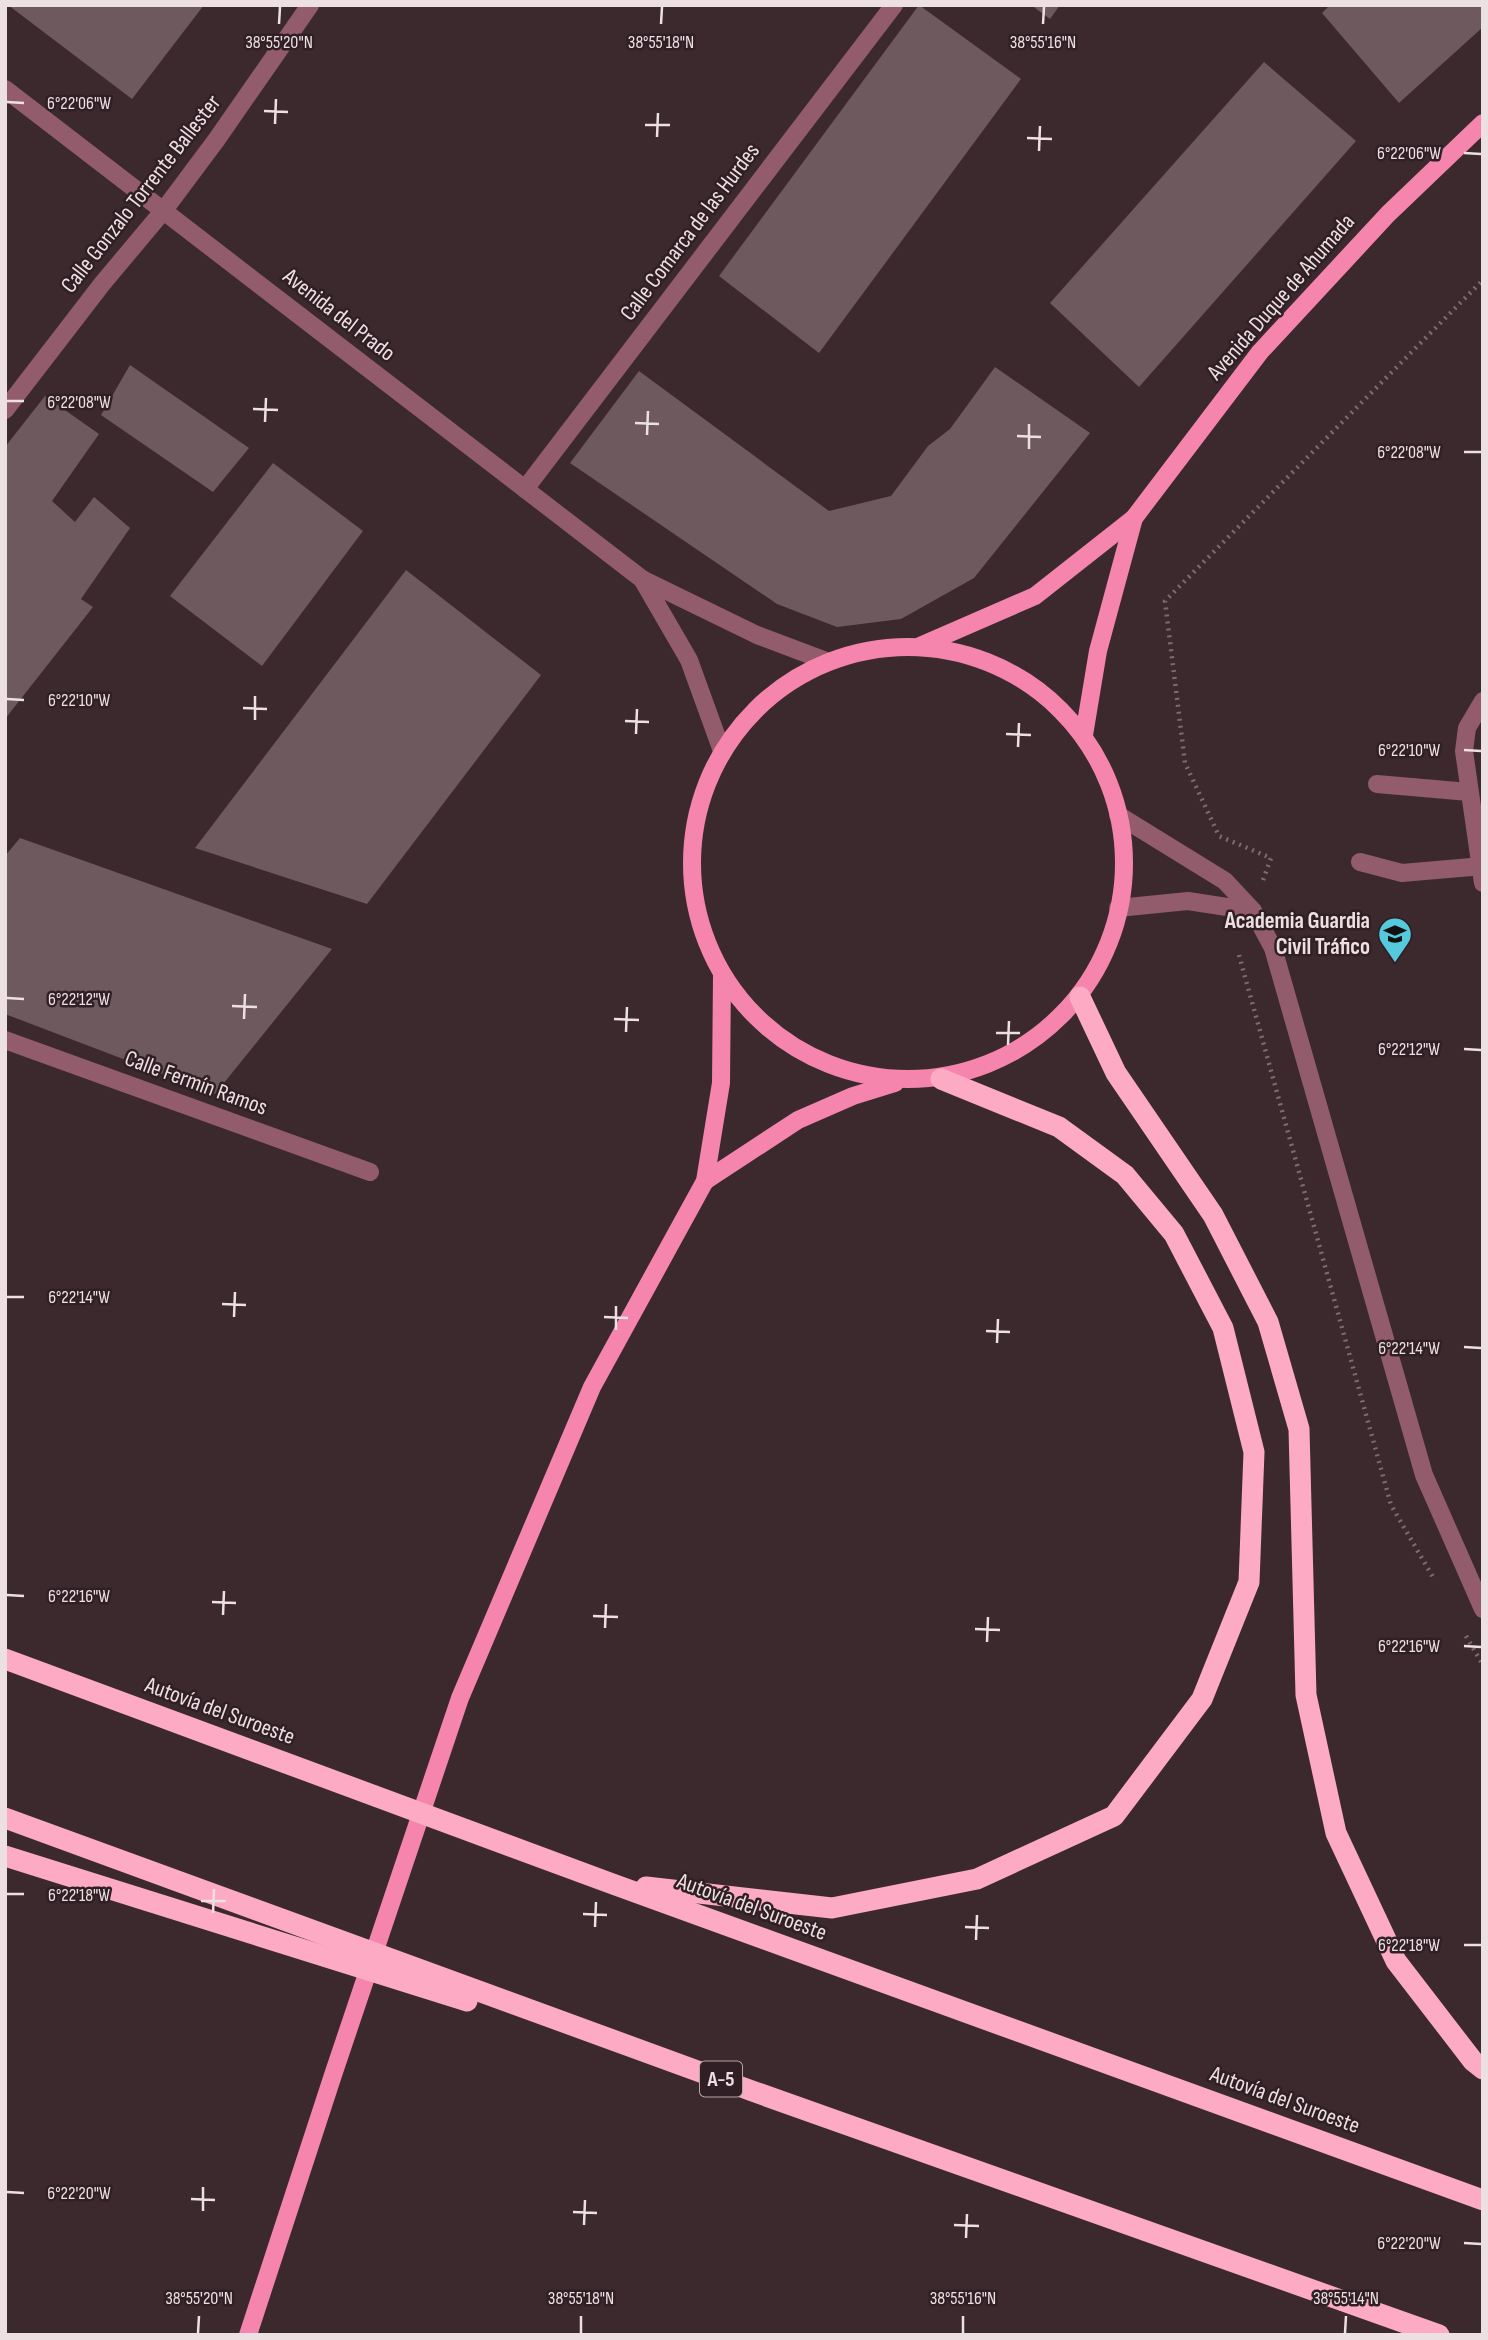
<svg xmlns="http://www.w3.org/2000/svg" width="1488" height="2340" viewBox="0 0 1488 2340" font-family="'Sofia Sans Condensed',sans-serif">
	<style>
		.building { fill: #6e595f }
		.lines { fill: none; stroke-linecap: round; stroke-linejoin: round }
		.path { stroke: #7c6c70; stroke-width: 4.5; stroke-dasharray: 2 5; stroke-linecap: butt }
		.minor { stroke: #925c6d; stroke-width: 18 }
		.major { stroke: #f585ac; stroke-width: 18 }
		.highway { stroke: #fdabc5; stroke-width: 21 }
		.ticks { fill: none; stroke: #ece0e3; stroke-width: 2.5 }
		.labels { text-anchor: middle; dominant-baseline: central; stroke-width: 5; stroke-linejoin: round; paint-order: stroke }
		.shield { fill: #301f24; stroke: #b4a6aa; stroke-width: 2 }
		.shield-label { font-size: 21px; font-weight: bold; fill: #ece0e3 }
		.street-label { font-size: 23px; fill: #ece0e3; stroke: #301f24 }
		.poi-label { font-size: 23px; font-weight: bold; fill: #ece0e3; stroke: #301f24; text-anchor: end }
		.ticks-label { font-size: 18px; text-anchor: middle; fill: #ece0e3; stroke: #301f24; stroke-width: 5; stroke-linejoin: round; paint-order: stroke }
	</style>
	<rect width="100%" height="100%" fill="#3b292e"/>
	<!-- building -->
	<g class="building">
		<path d="M8 5H204L132 99Z"/>
		<path d="M919 5 1021 79 819 353 719 276Z"/>
		<path d="M1031 5H1060L1050 19Z"/>
		<path d="M1330 5H1483V27L1399 103 1322 13Z"/>
		<path d="M1264 62 1356 141 1139 387 1050 303Z"/>
		<path d="M130 365 249 448 213 492 101 415Z"/>
		<path d="M995 367 1090 433 974 578 901 619 837 627 777 604 570 463 639 371 829 511 891 496 928 446 950 429Z"/>
		<path d="M45 396 99 434 52 501 75 522 94 497 130 528 81 599 93 607 5 719V447Z"/>
		<path d="M273 463 363 531 262 666 170 596Z"/>
		<path d="M406 570 541 675 367 904 195 848Z"/>
		<path d="M20 838 332 949 215 1094 5 1014V856Z"/>
	</g>
	<g class="lines">
		<!-- path -->
		<g class="path">
			<path d="M1263 880 1271 858 1219 836 1185 763 1165 601 1483 280"/>
			<path d="M1239 955 1391 1505 1434 1579"/>
			<path d="M1466 1636 1483 1665"/>
		</g>
		<!-- minor -->
		<g class="minor">
			<path d="M5 89 642 579 757 635 826 661"/>
			<path d="M5 410 102 284 164 210 217 139 310 5"/>
			<path d="M525 489 894 5"/>
			<path d="M642 579 689 660 722 751"/>
			<path d="M1483 701 1467 728 1464 751 1483 883"/>
			<path d="M1377 784 1469 792"/>
			<path d="M1118 815 1225 881 1253 911 1273 948 1424 1475 1483 1609"/>
			<path d="M1360 862 1402 873 1483 866"/>
			<path d="M1118 908 1188 901 1253 911"/>
			<path d="M5 1040 370 1172"/>
		</g>
		<!-- major -->
		<g class="major">
			<path d="M920 646 1035 596 1134 518 1260 352 1388 214 1483 123"/>
			<circle cx="908" cy="863" r="216"/>
			<path d="M1084 735 1098 651 1134 518"/>
			<path d="M705 1181 798 1120 853 1096 895 1083"/>
			<path d="M248 2335 333 2075 460 1698 592 1387 705 1181 721 1083 722 976"/>
		</g>
		<!-- highway -->
		<g class="highway">
			<path d="M1080 997 1116 1073 1213 1215 1268 1322 1299 1429 1306 1695 1336 1833 1396 1961 1473 2061 1483 2069"/>
			<path d="M5 1659 610 1883 1483 2200"/>
			<path d="M5 1818 755 2092 1439 2335"/>
			<path d="M5 1856 467 2001"/>
			<path d="M646 1887 832 1908 977 1879 1114 1816 1202 1699 1249 1582 1254 1452 1223 1328 1174 1234 1125 1175 1059 1127 941 1079"/>
		</g>
	</g>
	<!-- ticks -->
	<path class="ticks" d="M279 24 280 7M661 24 662 7M1043 24 1044 7M7 102 24 103M264 111 288 112M275 124 276 99M645 125H670M657 137 658 113M1027 138 1052 139M1039 151 1040 126M1464 153 1481 154M7 401H24M253 409 278 410M265 422 266 398M635 423 659 424M647 435 648 411M1017 436 1041 437M1029 449V424M1464 452H1481M7 699 24 700M243 708 267 709M255 720V696M625 721 649 722M636 734 637 709M1006 734 1031 735M1018 747 1019 723M1464 750 1481 751M7 998 24 999M232 1006 257 1007M244 1019 245 994M614 1019 639 1020M626 1032 627 1007M996 1033H1020M1008 1045 1009 1021M1464 1049 1481 1050M7 1297H24M222 1304 246 1305M234 1317 235 1292M604 1317 628 1318M616 1330V1306M986 1331 1010 1332M997 1343 998 1319M1464 1347 1481 1348M7 1595 24 1596M212 1602 236 1603M223 1615 224 1591M593 1616 618 1617M605 1628 606 1604M975 1629 1000 1630M987 1642 988 1617M1464 1646 1481 1647M7 1894H24M201 1901H226M213 1913 214 1889M583 1914 607 1915M595 1927 596 1902M965 1927 989 1928M976 1940 977 1915M1464 1945H1481M7 2192 24 2193M191 2199 215 2200M203 2211V2187M573 2212 597 2213M584 2225 585 2200M954 2225 979 2226M966 2238 967 2214M1464 2243 1481 2244M198 2333 199 2316M581 2333V2316M963 2333V2316M1345 2333 1346 2316"/>
	<!-- icons -->
	<defs>
		<g id="university-pin" transform="scale(1.75)"><path d="M0 17L-7.5 6A9.5 9.5 0 1 1 7.5 6Z" fill="#54cadc" stroke="#301f24"/><path d="M0-5L7-2L0 1L-7-2ZM-4 1L0 2.5L4 1V4Q0 6-4 4Z" fill="#111"/></g>
	</defs>
	<g fill-rule="evenodd">
		<use href="#university-pin" x="1395" y="934"/>
	</g>
	<g class="labels">
		<!-- shield labels -->
		<rect class="shield" x="700" y="2061.5" width="42" height="35" rx="5"/>
		<g class="shield-label">
			<text x="721" y="2079">A-5</text>
		</g>
		<!-- street labels -->
		<g class="street-label">
			<text transform="translate(141 194) rotate(-52)">Calle Gonzalo Torrente Ballester</text>
			<text transform="translate(690 232) rotate(-53)">Calle Comarca de las Hurdes</text>
			<text transform="translate(1281 297) rotate(-49)">Avenida Duque de Ahumada</text>
			<text transform="translate(339 315) rotate(38)">Avenida del Prado</text>
			<text transform="translate(196 1083) rotate(20)">Calle Fermín Ramos</text>
			<text transform="translate(220 1711) rotate(20)">Autovía del Suroeste</text>
			<text transform="translate(752 1907) rotate(20)">Autovía del Suroeste</text>
			<text transform="translate(1285 2100) rotate(20)">Autovía del Suroeste</text>
		</g>
		<!-- poi labels -->
		<g class="poi-label">
			<text x="1370" y="921">Academia Guardia<tspan x="1370" dy="26">Civil Tráfico</tspan></text>
		</g>
	</g>
	<g class="ticks-label">
		<text x="279" y="48">38°55'20"N</text>
		<text x="661" y="48">38°55'18"N</text>
		<text x="1043" y="48">38°55'16"N</text>
		<text x="79" y="109">6°22'06"W</text>
		<text x="1409" y="159">6°22'06"W</text>
		<text x="79" y="408">6°22'08"W</text>
		<text x="1409" y="458">6°22'08"W</text>
		<text x="79" y="706">6°22'10"W</text>
		<text x="1409" y="756">6°22'10"W</text>
		<text x="79" y="1005">6°22'12"W</text>
		<text x="1409" y="1055">6°22'12"W</text>
		<text x="79" y="1303">6°22'14"W</text>
		<text x="1409" y="1354">6°22'14"W</text>
		<text x="79" y="1602">6°22'16"W</text>
		<text x="1409" y="1652">6°22'16"W</text>
		<text x="79" y="1901">6°22'18"W</text>
		<text x="1409" y="1951">6°22'18"W</text>
		<text x="79" y="2199">6°22'20"W</text>
		<text x="1409" y="2249">6°22'20"W</text>
		<text x="199" y="2304">38°55'20"N</text>
		<text x="581" y="2304">38°55'18"N</text>
		<text x="963" y="2304">38°55'16"N</text>
		<text x="1346" y="2304">38°55'14"N</text>
	</g>
	<!-- border -->
	<rect width="1488" height="2340" fill="none" stroke="#ece0e3" stroke-width="14"/>
</svg>
